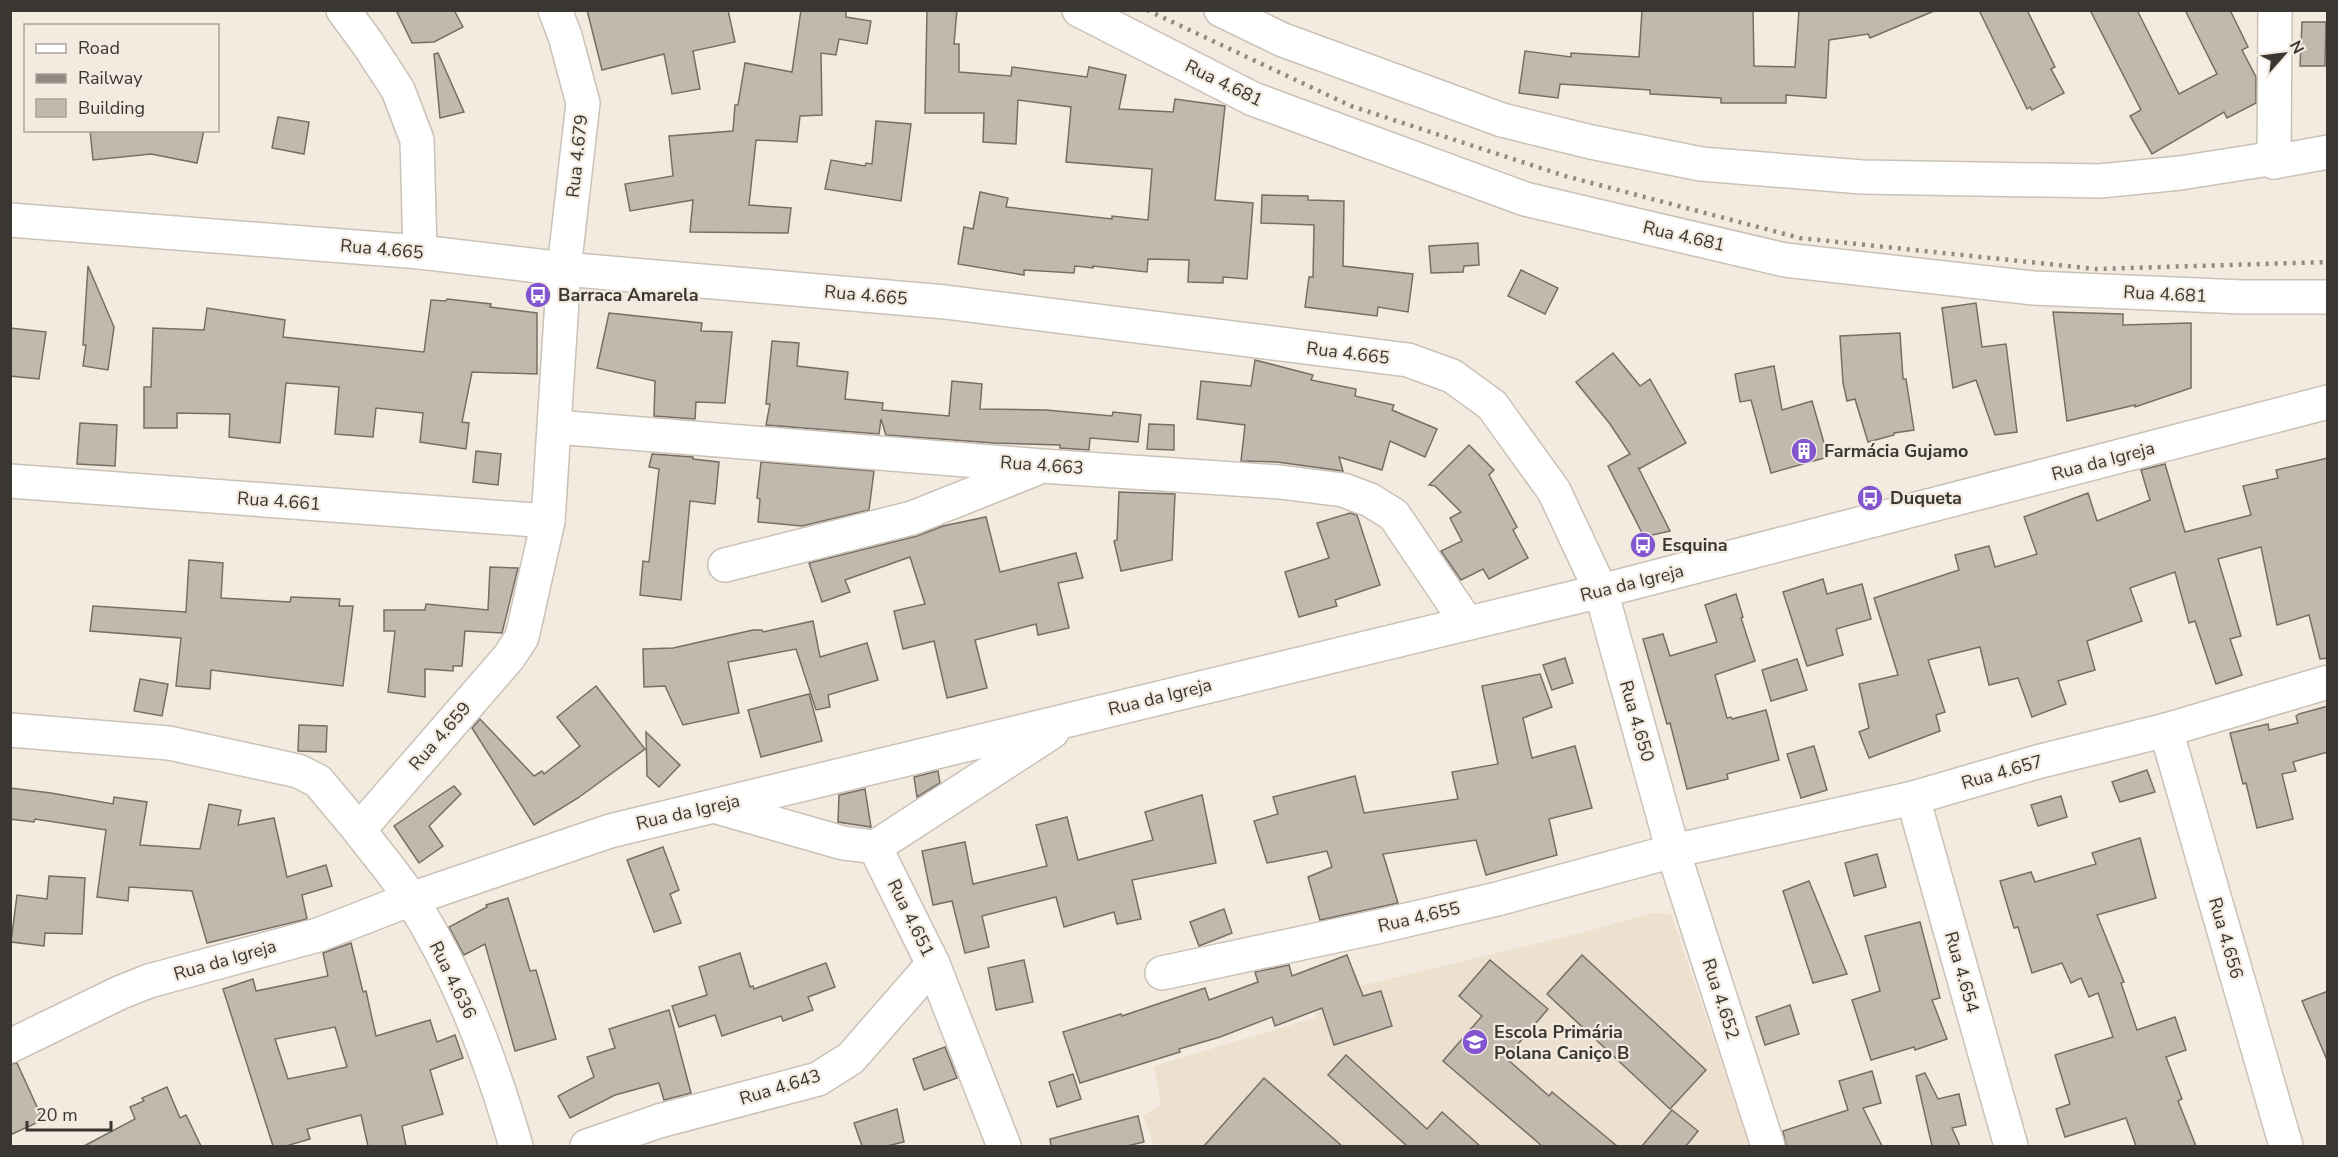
<svg xmlns="http://www.w3.org/2000/svg" width="2338" height="1157" viewBox="0 0 2338 1157" font-family="'Nunito Sans',sans-serif">
	<style>
		.built { fill: #ede0cf }
		.building { fill: #c1b9ae; stroke: #766f65; stroke-width: 1.5; fill-rule: evenodd }
		.lines { fill: none; stroke-linecap: round; stroke-linejoin: round }
		.minor-casing { stroke: #cac2b7; stroke-width: 36 }
		.minor { stroke: #fff; stroke-width: 33 }
		.rail { stroke: #908a82; stroke-width: 4.5; stroke-dasharray: 3 6; stroke-linecap: butt }
		.labels { text-anchor: middle; dominant-baseline: central; stroke-width: 4.5; stroke-linejoin: round; paint-order: stroke }
		.street-label { font-size: 18px; fill: #3a3732; stroke: #f4ebe0 }
		.poi-label { font-size: 18px; font-weight: bold; fill: #3a3732; stroke: #f4ebe0; text-anchor: start }
	</style>
	<rect width="100%" height="100%" fill="#f4ebe0"/>
	<!-- built -->
	<path class="built" d="M1652 913 1671 914 1750 1146H1154L1143 1115 1161 1105 1154 1066 1314 1018 1319 996 1576 934Z"/>
	<!-- building -->
	<g class="building">
		<path d="M396 10H454L463 27 434 42 412 43Z"/>
		<path d="M587 10H728L735 42 693 51 700 89 672 94 664 54 602 70Z"/>
		<path d="M801 10H846V17L871 21 867 44 839 39 836 55 821 53 822 115 800 116 797 142 756 140 749 205 791 208 788 233 690 232 693 200 630 211 625 184 673 176 669 136 733 131 735 105H738L745 63 792 72Z"/>
		<path d="M927 10H957L954 44H959V72L1011 76 1012 67 1087 77 1089 67 1126 75 1119 109 1173 112 1175 99 1225 106 1215 200 1253 203 1247 279 1223 277V283L1188 282 1189 260 1148 259 1147 272 1093 266V268L1075 266 1074 273 1024 270V275L958 264 964 227 973 229 980 192 1008 198 1006 207 1112 219V216L1148 220 1152 169 1066 162 1071 107 1018 100 1016 144 983 142 984 113H925Z"/>
		<path d="M1642 10H1753L1754 66 1795 67 1799 10 1934 11 1870 38 1868 34 1829 40 1826 98 1786 95V103H1721V98L1650 94V90L1560 84 1558 98 1519 93 1525 51 1571 57V53L1639 57Z"/>
		<path d="M1979 10H2027L2055 67 2051 69 2064 93 2032 110 2030 107 2027 109Z"/>
		<path d="M2090 10H2137L2179 94 2217 74 2185 10H2230L2248 47 2242 50 2256 77V103L2227 118 2224 112 2152 154 2130 116 2141 110Z"/>
		<path d="M2302 22H2326L2325 66H2300Z"/>
		<path d="M438 53 464 112 440 118 434 54Z"/>
		<path d="M278 117 309 122 304 154 272 148Z"/>
		<path d="M876 121 911 124 901 201 825 189 831 160 865 166 866 163 872 164Z"/>
		<path d="M90 130H204L197 163 151 154 93 160Z"/>
		<path d="M1262 195 1308 196V200L1344 201 1343 266 1413 274 1408 312 1378 307 1377 316 1305 307 1309 277H1313L1314 225 1261 223Z"/>
		<path d="M1478 243 1479 265 1464 266 1463 272 1431 273 1429 246Z"/>
		<path d="M88 266 114 327 108 370 83 366 86 345H83Z"/>
		<path d="M1521 270 1558 288 1545 314 1508 296Z"/>
		<path d="M447 299 491 304 490 307 537 313V374L472 372 462 422 469 423 466 449 420 442 423 413 376 408 373 437 335 434 339 387 286 383 280 443 229 437 230 414 177 413V428H144V387H151L153 328 204 330 207 308 285 320 283 337 424 352 431 300 446 301Z"/>
		<path d="M1976 303 1982 347 2006 344 2017 432 1995 435 1976 380 1953 388 1942 308Z"/>
		<path d="M2053 312 2123 314V325L2191 323V388L2135 407V405L2067 421Z"/>
		<path d="M609 313 702 323 701 331 732 332 725 403 696 402 695 419 654 416 655 381 597 368Z"/>
		<path d="M10 328 46 332 39 379 10 376Z"/>
		<path d="M1900 333 1903 379H1906L1914 430 1894 433V435L1868 442 1855 399 1847 401 1843 383 1840 336Z"/>
		<path d="M772 341 799 343 797 366 848 372 845 399 883 403 882 410 949 416 952 381 982 384 980 409 1046 410 1112 416 1113 412 1141 415 1138 442 1090 438 1089 450 1060 448V445L994 443 886 435 881 419 879 434 766 425 770 404H766Z"/>
		<path d="M1613 353 1640 386 1650 379 1686 443 1639 469 1638 467 1670 531 1644 537 1608 466 1630 454 1610 424 1576 382Z"/>
		<path d="M1255 360 1313 375 1311 380 1356 389 1355 396 1394 405 1392 410 1437 429 1425 457 1390 441 1382 470 1339 457 1343 471 1277 462 1241 461 1245 425 1197 419 1201 381 1251 386Z"/>
		<path d="M1774 366 1782 410 1812 401 1828 457 1771 473 1751 400 1740 402 1735 374Z"/>
		<path d="M80 423 117 425 115 466 77 464Z"/>
		<path d="M1149 424 1174 425V450L1147 449Z"/>
		<path d="M1469 445 1494 470 1489 475 1517 527 1513 530 1528 558 1489 579 1483 569 1461 580 1441 551 1462 541 1450 518 1461 512 1435 486 1429 485Z"/>
		<path d="M476 451 501 454 498 485 473 482Z"/>
		<path d="M652 454 693 457V459L719 462 715 504 690 501 681 600 640 595 643 561 649 562 659 469 649 467Z"/>
		<path d="M2328 458V658L2320 659 2309 615 2277 625 2261 547 2218 559 2241 636 2230 639 2242 675 2216 684 2195 621 2189 623 2175 572 2130 588 2142 621 2087 641 2095 670 2058 681 2066 704 2032 717 2018 678 1989 685 1980 647 1928 660 1945 712 1936 715 1940 731 1869 758 1859 732 1869 728 1859 684 1898 675 1874 598 1959 570 1955 555 1989 546 1995 567 2037 554 2024 517 2088 493 2097 521 2150 500 2141 470 2165 464 2185 532 2251 515 2243 486 2278 478 2276 470Z"/>
		<path d="M761 462 874 471 869 510 802 526 758 522 760 499 757 498Z"/>
		<path d="M1119 492 1175 494 1172 560 1121 571 1114 541 1117 540Z"/>
		<path d="M1350 513 1357 515 1380 585 1335 600 1337 606 1299 617 1285 572 1329 558 1317 523Z"/>
		<path d="M986 517 1000 572 1076 553 1083 578 1058 583 1069 628 1038 635 1036 624 975 640 987 688 947 698 934 641 903 649 894 611 925 604 910 557 845 580 850 592 822 602 809 563 917 536 943 526Z"/>
		<path d="M189 560 223 563 221 598 290 602 291 597 340 599 339 606H353L343 686 211 670 210 689 176 686 181 638 90 631 93 606 186 612Z"/>
		<path d="M490 567 518 568 502 633 465 631 462 666H453V671L425 669V697L388 692 395 631H384V610H425L426 604 488 610Z"/>
		<path d="M1823 579 1827 594 1862 584 1871 619 1836 629 1843 655 1807 666 1783 592Z"/>
		<path d="M1736 594 1743 617 1741 618 1755 661 1715 675 1727 718 1731 717 1732 719 1766 710 1779 760 1727 774 1728 779 1687 789 1670 723 1667 724 1643 639 1663 634 1670 656 1717 642 1705 605Z"/>
		<path d="M813 621 820 657 867 643 878 680 828 695 830 707 816 710 796 649 728 662 739 713 683 725 665 686 644 687 643 649 673 648 753 630H762L763 632Z"/>
		<path d="M1565 658 1573 683 1552 690 1543 665Z"/>
		<path d="M1797 659 1807 690 1771 701 1762 670Z"/>
		<path d="M1540 674 1552 707 1523 718 1532 758 1575 746 1592 808 1549 819 1557 855 1486 875 1476 840 1383 854 1398 903 1320 920 1308 877 1332 867 1327 851 1267 863 1254 821 1278 814 1273 797 1355 776 1364 813 1458 799 1452 772 1498 764 1482 686Z"/>
		<path d="M140 679 168 684 162 716 134 711Z"/>
		<path d="M596 686 645 749 578 798 534 825 472 728 480 719 534 776 542 771 544 774 580 746 557 717Z"/>
		<path d="M809 694 822 741 761 757 748 710Z"/>
		<path d="M2328 706V752L2293 762 2296 771 2282 774 2293 819 2257 828 2246 783 2243 784 2230 733 2268 724 2269 730 2298 723 2296 716 2299 714Z"/>
		<path d="M299 725 327 726 326 752 298 751Z"/>
		<path d="M646 732 680 765 659 787 647 776Z"/>
		<path d="M1814 746 1827 790 1801 798 1787 754Z"/>
		<path d="M2147 770 2155 792 2120 802 2112 782Z"/>
		<path d="M938 771 940 783 917 797 914 777Z"/>
		<path d="M454 786 461 794 429 826 443 846 419 863 394 826Z"/>
		<path d="M10 788 51 793 113 804 114 797 147 802 140 845 200 849 209 804 241 810 238 825 274 818 287 877 326 865 332 886 302 895 307 919 207 943 192 891 129 887 128 901 97 897 106 830 35 819 34 822 10 819Z"/>
		<path d="M865 789 871 827 838 822 839 795Z"/>
		<path d="M1202 795 1216 863 1132 880 1141 919 1117 924 1114 912 1064 927 1056 897 982 916 989 947 965 953 952 901 933 905 922 851 965 842 973 884 1047 866 1036 825 1067 817 1078 860 1153 840 1145 812Z"/>
		<path d="M2061 796 2067 817 2038 826 2031 805Z"/>
		<path d="M2140 838 2156 898 2097 915 2124 982 2121 983 2137 1030 2175 1017 2186 1050 2166 1057 2182 1099 2178 1101 2196 1146H2136L2126 1118 2065 1137 2056 1109 2070 1104 2055 1055 2113 1037 2098 993 2089 997 2081 978 2071 983 2062 963 2032 973 2018 927 2014 928 2000 881 2031 872 2035 882 2096 864 2092 853Z"/>
		<path d="M663 847 679 890 670 894 681 923 654 932 627 860Z"/>
		<path d="M1877 854 1886 887 1854 896 1845 863Z"/>
		<path d="M49 876 85 878 82 934 45 933 44 946 11 942 17 895 47 899Z"/>
		<path d="M1809 881 1847 974 1813 983 1783 891Z"/>
		<path d="M508 898 530 971 536 970 556 1039 515 1051 485 944 464 955 449 927 487 907 486 905Z"/>
		<path d="M1224 909 1232 933 1199 946 1190 922Z"/>
		<path d="M1920 922 1940 998 1932 1000 1947 1039 1915 1050 1914 1047 1871 1060 1852 1000 1880 991 1865 936Z"/>
		<path d="M351 943 363 992 366 991 376 1036 430 1020 437 1042 455 1035 463 1058 430 1070 443 1114 402 1126 406 1146H368L361 1115 307 1129 310 1139 286 1146H273L223 989 253 979 256 991 328 976 323 953ZM335 1027 347 1067 288 1079 275 1039Z"/>
		<path d="M740 953 750 987 753 986 754 989 826 963 835 987 808 997 813 1010 783 1021 781 1016 722 1036 715 1015 679 1027 672 1006 707 995 699 967Z"/>
		<path d="M1347 955 1363 996 1381 991 1392 1026 1334 1045 1322 1008 1275 1026 1272 1017 1220 1037 1179 1049 1180 1052 1080 1083 1063 1032 1121 1014 1122 1016 1205 988 1209 1000 1258 982 1255 972 1289 965 1292 976Z"/>
		<path d="M1582 955 1706 1070 1670 1109 1547 994Z"/>
		<path d="M1024 960 1033 1002 996 1010 988 968Z"/>
		<path d="M1490 960 1548 1009 1506 1058 1549 1096 1552 1092 1617 1146H1542L1443 1061 1482 1016 1459 996Z"/>
		<path d="M2328 991V1060H2327L2302 1001Z"/>
		<path d="M1790 1005 1799 1034 1765 1045 1756 1017Z"/>
		<path d="M669 1010 691 1093 664 1100 659 1083 615 1095 570 1118 558 1096 594 1077 587 1057 615 1048 609 1029Z"/>
		<path d="M945 1047 957 1078 924 1090 913 1059Z"/>
		<path d="M1346 1055 1427 1129 1442 1112 1480 1146H1407L1328 1075Z"/>
		<path d="M17 1063 43 1120 10 1135V1064Z"/>
		<path d="M1872 1071 1881 1103 1863 1108 1882 1146H1786L1783 1131 1848 1110 1839 1081Z"/>
		<path d="M1925 1073 1938 1099 1959 1094 1966 1125 1952 1128 1960 1146H1932L1916 1076Z"/>
		<path d="M1073 1074 1081 1099 1057 1107 1049 1082Z"/>
		<path d="M1264 1078 1342 1146H1204Z"/>
		<path d="M167 1087 180 1118 186 1115 201 1146H84L135 1119 130 1107 144 1101 142 1098Z"/>
		<path d="M897 1109 904 1142 887 1146H862L854 1123Z"/>
		<path d="M1672 1110 1698 1131 1686 1146H1642Z"/>
		<path d="M1138 1116 1144 1142 1127 1146H1051L1050 1139Z"/>
	</g>
	<g class="lines">
		<!-- minor casing -->
		<g class="minor-casing">
			<g id="minor">
				<path d="M343 10 368 44 398 90 417 140 420 252"/>
				<path d="M1079 10 1253 99 1525 199 1785 260 2034 288 2243 297H2328"/>
				<path d="M1221 10 1283 40 1502 120 1591 142 1701 164 1862 177 2100 181 2180 173 2269 159 2274 162 2328 152"/>
				<path d="M2274 162 2275 10"/>
				<path d="M10 220 420 252 564 269 945 302 1408 360 1452 376 1492 405 1554 491 1601 591 1673 851 1768 1146"/>
				<path d="M555 427 1042 466 1280 482 1343 490 1370 500 1394 515 1467 623"/>
				<path d="M10 481 548 521"/>
				<path d="M725 565 912 518 1035 469"/>
				<path d="M10 730 169 743 298 771 318 781 359 830 509 657 522 637 548 521 564 269 583 103 565 36 555 10"/>
				<path d="M2166 730 2286 1146"/>
				<path d="M1913 798 2011 1146"/>
				<path d="M717 807 843 843 875 847"/>
				<path d="M359 830C376 853 396 875 411 899 460 976 491 1060 516 1146"/>
				<path d="M875 847 933 964 1004 1146"/>
				<path d="M875 847 1052 732"/>
				<path d="M1162 973 1381 926 1497 899 1673 851 1913 798 2037 762 2166 730 2328 682"/>
				<path d="M10 1046 119 993 149 981 318 935 411 899 610 831 1601 591 2328 402"/>
				<path d="M587 1146 659 1121 818 1079 851 1058 933 964"/>
			</g>
		</g>
		<!-- minor -->
		<use href="#minor" class="minor"/>
		<!-- rail -->
		<path class="rail" d="M1147 10 1351 106 1565 176 1800 238 2096 269 2328 262"/>
	</g>
	<!-- icons -->
	<defs>
		<g id="bus-disc" transform="scale(1.35)"><circle r="9.5" fill="#8356cf" stroke="#f4ebe0"/><path d="M-5-6H5V4H4V6H2V4H-2V6H-4V4H-5ZM-3.5-4V0h7V-4ZM-3.5 1.2v1.5H-2V1.2ZM2 1.2v1.5H3.5V1.2Z" fill="#fff"/></g>
		<g id="building-disc" transform="scale(1.35)"><circle r="9.5" fill="#8356cf" stroke="#f4ebe0"/><path d="M-4-6H4V6H1V3H-1V6H-4ZM-2.5-4.3h1.7v1.8h-1.7ZM.8-4.3h1.7v1.8H.8ZM-2.5-1h1.7V.8h-1.7ZM.8-1h1.7V.8H.8Z" fill="#fff"/></g>
		<g id="school-disc" transform="scale(1.35)"><circle r="9.5" fill="#8356cf" stroke="#f4ebe0"/><path d="M0-5L7-2L0 1L-7-2ZM-4 1L0 2.5L4 1V4Q0 6-4 4Z" fill="#fff"/></g>
	</defs>
	<g fill-rule="evenodd">
		<use href="#bus-disc" x="538" y="295"/>
		<use href="#building-disc" x="1804" y="451"/>
		<use href="#bus-disc" x="1870" y="498"/>
		<use href="#bus-disc" x="1643" y="545"/>
		<use href="#school-disc" x="1475" y="1042"/>
	</g>
	<g class="labels">
		<!-- street labels -->
		<g class="street-label">
			<text transform="translate(1224 83) rotate(26)">Rua 4.681</text>
			<text transform="translate(577 156) rotate(-84)">Rua 4.679</text>
			<text transform="translate(1684 236) rotate(13)">Rua 4.681</text>
			<text transform="translate(382 249) rotate(5)">Rua 4.665</text>
			<text transform="translate(2165 294) rotate(3)">Rua 4.681</text>
			<text transform="translate(866 295) rotate(5)">Rua 4.665</text>
			<text transform="translate(1348 353) rotate(7)">Rua 4.665</text>
			<text transform="translate(2103 461) rotate(-15)">Rua da Igreja</text>
			<text transform="translate(1042 465) rotate(4)">Rua 4.663</text>
			<text transform="translate(279 501) rotate(4)">Rua 4.661</text>
			<text transform="translate(1632 583) rotate(-14)">Rua da Igreja</text>
			<text transform="translate(1160 697) rotate(-14)">Rua da Igreja</text>
			<text transform="translate(1637 721) rotate(74)">Rua 4.650</text>
			<text transform="translate(440 736) rotate(-49)">Rua 4.659</text>
			<text transform="translate(2002 772) rotate(-16)">Rua 4.657</text>
			<text transform="translate(688 812) rotate(-13)">Rua da Igreja</text>
			<text transform="translate(1419 917) rotate(-13)">Rua 4.655</text>
			<text transform="translate(911 918) rotate(64)">Rua 4.651</text>
			<text transform="translate(2226 938) rotate(74)">Rua 4.656</text>
			<text transform="translate(225 960) rotate(-16)">Rua da Igreja</text>
			<text transform="translate(1962 972) rotate(74)">Rua 4.654</text>
			<text transform="translate(453 980) rotate(64)">Rua 4.636</text>
			<text transform="translate(1721 999) rotate(72)">Rua 4.652</text>
			<text transform="translate(780 1087) rotate(-17)">Rua 4.643</text>
		</g>
		<!-- poi labels -->
		<g class="poi-label">
			<text x="558" y="295">Barraca Amarela</text>
			<text x="1824" y="451">Farmácia Gujamo</text>
			<text x="1890" y="498">Duqueta</text>
			<text x="1662" y="545">Esquina</text>
			<text x="1494" y="1032">Escola Primária<tspan x="1494" dy="21">Polana Caniço B</tspan></text>
		</g>
	</g>
	<!-- border -->
	<rect width="2338" height="1157" fill="none" stroke="#3a3732" stroke-width="24"/>
	<!-- legend -->
	<rect x="24" y="24" width="195" height="108" fill="#f4ebe0" stroke="#aaa39a" stroke-width="1.5"/>
	<rect x="36" y="44" width="30" height="9" fill="#ffffff" stroke="#aaa39a" stroke-width="1.5"/>
	<text x="78" y="54" font-size="18" fill="#3a3732">Road</text>
	<rect x="36" y="74" width="30" height="9" fill="#908a82" stroke="#aaa39a" stroke-width="1.5"/>
	<text x="78" y="84" font-size="18" fill="#3a3732">Railway</text>
	<rect x="36" y="99" width="30" height="18" fill="#c1b9ae" stroke="#aaa39a" stroke-width="1.5"/>
	<text x="78" y="114" font-size="18" fill="#3a3732">Building</text>
	<!-- north arrow -->
	<g transform="translate(2284 54) rotate(62)" stroke="#f4ebe0" stroke-width="4.5" paint-order="stroke">
	<path d="M0-4.5L10 22L0 15L-10 22Z" fill="#3a3732"/>
	<text y="-9" font-size="16" font-weight="bold" text-anchor="middle" fill="#3a3732">N</text>
	</g>
	<!-- scale -->
	<path d="M27 1121v9h84v-9" fill="none" stroke="#3a3732" stroke-width="3"/>
	<text x="36" y="1121" font-size="18" fill="#3a3732" stroke="#f4ebe0" stroke-width="4.5" paint-order="stroke">20 m</text>
</svg>
